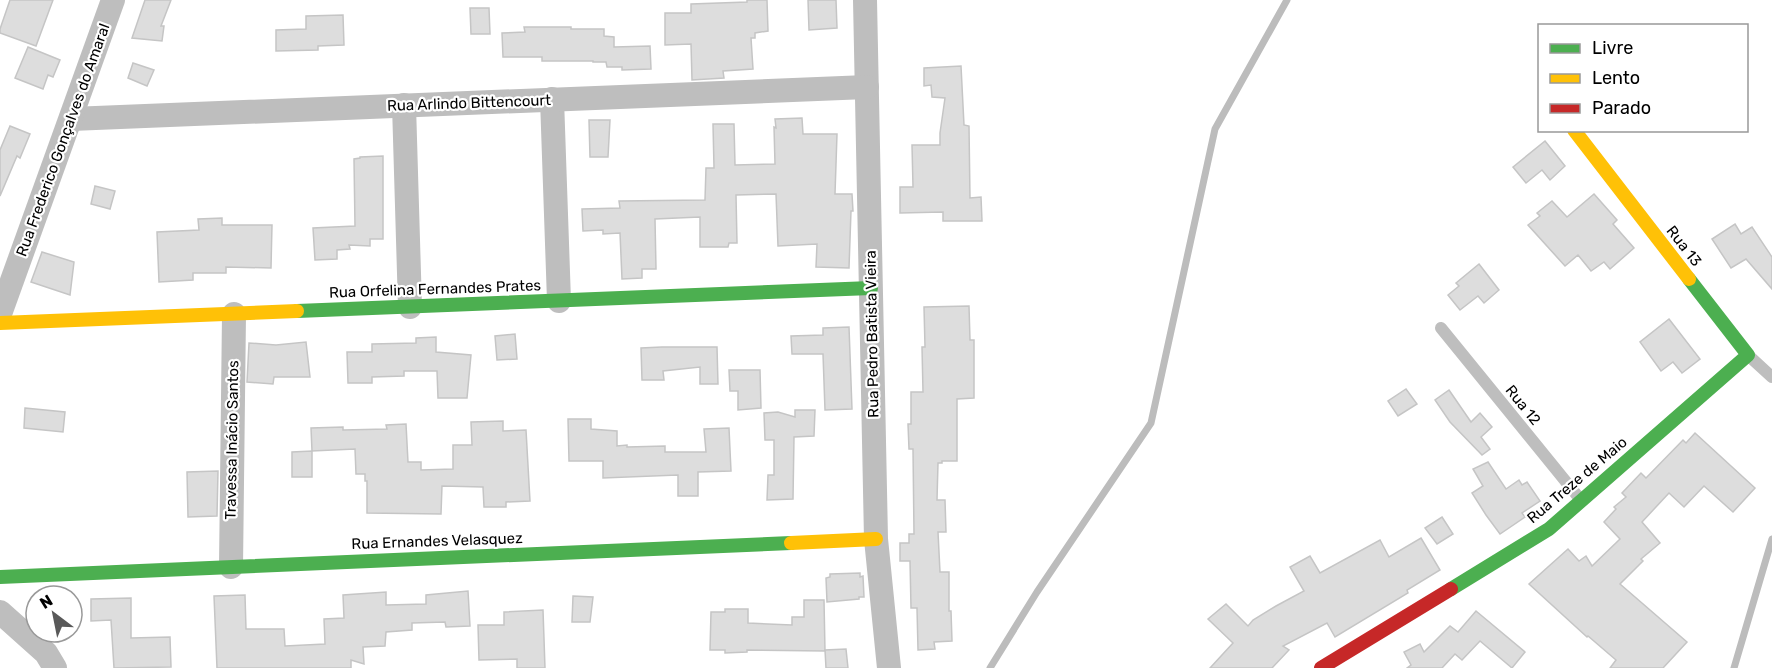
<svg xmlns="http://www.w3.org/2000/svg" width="1772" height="668" viewBox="0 0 1772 668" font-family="Rubik,sans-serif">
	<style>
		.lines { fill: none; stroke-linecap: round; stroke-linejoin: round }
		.stream { stroke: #bcbcbc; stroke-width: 7 }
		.building { fill: #ddd; stroke: #c5c5c5; stroke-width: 1.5 }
		.lane { stroke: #bebebe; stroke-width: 12 }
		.street { stroke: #bebebe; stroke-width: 24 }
		.fast { stroke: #4caf50; stroke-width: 14 }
		.slow { stroke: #ffc107; stroke-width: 14 }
		.jam { stroke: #c62828; stroke-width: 14 }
		.labels { text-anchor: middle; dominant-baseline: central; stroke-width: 4.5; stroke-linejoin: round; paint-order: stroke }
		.street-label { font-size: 15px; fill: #000; stroke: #fff }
	</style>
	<rect width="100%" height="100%" fill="#fff"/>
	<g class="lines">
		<!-- stream -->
		<g class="stream">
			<path d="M990 668 1037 592 1151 423 1215 129 1287 0"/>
			<path d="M1734 668 1772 539"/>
		</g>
	</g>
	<!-- building -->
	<g class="building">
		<path d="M10 0H53L36 46 0 33V29Z"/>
		<path d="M145 0H171L161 26H164L162 41 132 38Z"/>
		<path d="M747 0H767L768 31 755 33V38H751L753 69 723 71 724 78 692 80 691 44 665 45V13H691V4L747 2Z"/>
		<path d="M808 0H836L837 28 809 30Z"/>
		<path d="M470 8H489L490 34H471Z"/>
		<path d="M343 15 344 45 318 46V50L276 51V30L306 29V16Z"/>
		<path d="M524 27H571V29H604V36L614 37V47L650 46 651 69 622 70V67H607L606 62H593V61H542V57H503L502 33 525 32Z"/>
		<path d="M28 47 60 60 53 77 48 75 43 89 15 78Z"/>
		<path d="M133 63 154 70 147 86 128 78Z"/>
		<path d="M961 66 964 125 969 126 970 198 981 197 982 221H943V212L900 213V187H913L912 145H940V133L945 98 932 97 931 85 924 86V68Z"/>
		<path d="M802 118 803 134H837L835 194H852L853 211H851L849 268 816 267 817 244 778 246 776 194 736 195 737 243H729L728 247H700V217L655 219 656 269H642V278L622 279 620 233 603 234V230L583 231 582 209 620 208 619 201 705 200 706 168H714L713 124H734L735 165 775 164 774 127 776 128 775 119Z"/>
		<path d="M589 120H610L608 157H590Z"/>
		<path d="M10 126 30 134 20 158 17 156 0 196V150Z"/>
		<path d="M1545 141 1565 166 1550 180 1542 170 1526 183 1513 167Z"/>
		<path d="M383 156V239H370V246L349 245 350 249 337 250V259L315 260 313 228 355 226 354 159 360 158V157Z"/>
		<path d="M95 186 115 191 110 209 91 204Z"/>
		<path d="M1594 194 1617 220 1613 224 1634 248 1610 269 1604 262 1591 271 1578 255 1565 266 1528 225 1540 216 1537 213 1552 201 1567 217Z"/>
		<path d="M222 218V225H272L271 268 226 267V273H193V280L159 282 157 232 199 230 198 219Z"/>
		<path d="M1735 224 1741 234 1752 227 1772 257V289L1746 259 1731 268 1712 239Z"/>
		<path d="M42 252 74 262 70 295 31 282Z"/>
		<path d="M1479 264 1499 290 1484 303 1478 296 1460 310 1448 295 1459 286 1456 283Z"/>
		<path d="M969 306 970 340H974V398L957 399V461H942V463H938L937 500H945L946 532H938L940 572H949V611H951L952 641 934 642 935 649 918 650 917 608H911L910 561H900V543H909V534H914L913 449H909L908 424H911V392H923L922 347H925L924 307Z"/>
		<path d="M1669 319 1700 359 1682 373 1673 362 1661 371 1640 342Z"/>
		<path d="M849 327 852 409 825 410 823 354H792L791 336 823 335V328Z"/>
		<path d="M515 334 517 359 497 360 495 336Z"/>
		<path d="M436 337V352L471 355 467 398H438L437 371H404V376L372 377V383H348L347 352H372V344L416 343V338Z"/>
		<path d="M306 342 310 377H274L273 384 247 382 249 343 276 345Z"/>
		<path d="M662 347H717L718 384H700V367L663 371 664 380H642L641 348Z"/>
		<path d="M729 370H760L761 408 738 410V391H730Z"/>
		<path d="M1406 389 1417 404 1398 416 1388 401Z"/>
		<path d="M1449 390 1471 422 1480 413 1492 427 1481 437 1490 449 1482 455 1450 422 1435 400Z"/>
		<path d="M25 408 65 412 63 432 24 428Z"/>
		<path d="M795 410H815L814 436 794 437 793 499 767 500 768 475H774V440H765L764 413 778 412 795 417Z"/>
		<path d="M568 419H591V429L617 431V446L627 445V447L665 446V452H706L704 429 729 428 731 471 698 472V496H678V475L603 478V461H569Z"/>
		<path d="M503 421V431L526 430 530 501 506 502V507H484L483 487 442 486 441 514 367 513V481H365V474H356L355 449 312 451 311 428 343 427V430L387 429 386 425 406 424 408 462H421V470L453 469V445H472L471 422Z"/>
		<path d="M1695 433 1755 488 1733 512 1704 486 1684 507 1669 493 1642 522 1660 543 1641 559 1643 561 1620 584 1687 642 1663 668H1610L1616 660 1588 636 1587 637 1529 584 1568 549 1579 561 1586 556 1592 566 1620 539 1604 522 1616 509 1614 507 1626 497 1622 493 1641 473 1646 478 1683 440 1686 443Z"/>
		<path d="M312 451V477H292V452Z"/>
		<path d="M1488 462 1506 489 1519 480 1522 485 1527 482 1540 501 1522 513 1525 517 1500 534 1486 515 1472 493 1483 486 1473 469Z"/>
		<path d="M218 471 217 516 188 517 187 472Z"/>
		<path d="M1442 517 1453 534 1437 544 1425 528Z"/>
		<path d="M1421 538 1440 570 1407 590 1408 593 1335 637 1327 623 1283 646 1289 650 1272 668H1210L1233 643 1208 619 1226 604 1248 626 1253 620 1276 606 1304 591 1290 567 1310 556 1320 573 1380 540 1389 557Z"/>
		<path d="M860 573V577L863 576 864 597H859V599L827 602 826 578 830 577V574Z"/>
		<path d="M468 591 470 626 446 627 445 622 412 623V630L386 632 385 646 363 647 364 664 351 660V668H217L214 596 245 595 246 629H284L285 646 325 644 324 619 344 618 343 595 386 592V605L426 604V595Z"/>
		<path d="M573 596 593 597 590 622H572Z"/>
		<path d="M131 598V638L170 637 171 667 114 668 111 620 91 621V599Z"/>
		<path d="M804 600H824L825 651 747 650V652L725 653V650H710L711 612H725V609H748V623L792 625V617H804Z"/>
		<path d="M543 610 545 668H517V659L479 660 478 625H504V612Z"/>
		<path d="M1476 611 1525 652 1512 668 1480 641 1462 660 1455 654 1442 668H1407L1411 665 1404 652 1420 644 1424 652 1450 626 1458 632Z"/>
		<path d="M846 649 848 668H826L825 650Z"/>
	</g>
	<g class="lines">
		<!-- lane -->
		<g class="lane">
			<path d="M1441 328 1580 499"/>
			<path d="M1749 356 1772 377"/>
		</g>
		<!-- street -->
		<g class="street">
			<path d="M865 0 876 539 889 668"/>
			<path d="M552 99 559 301"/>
			<path d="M404 105 410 307"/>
			<path d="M71 119 867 87"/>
			<path d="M0 314 113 0"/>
			<path d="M231 567 234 314"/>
			<path d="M0 612 46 653 55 668"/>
		</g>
		<!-- fast -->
		<g class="fast">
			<path d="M297 311 871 288"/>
			<path d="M0 577 791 543"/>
			<path d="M1451 589 1549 529 1748 355 1689 279"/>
		</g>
		<!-- slow -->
		<g class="slow">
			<path d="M1574 130 1689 279"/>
			<path d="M0 323 297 311"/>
			<path d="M791 543 876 539"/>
		</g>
		<!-- jam -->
		<path class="jam" d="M1321 668 1451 589"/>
	</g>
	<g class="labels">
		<!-- street labels -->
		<g class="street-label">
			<text transform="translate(469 103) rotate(-2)">Rua Arlindo Bittencourt</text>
			<text transform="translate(63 140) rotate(-70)">Rua Frederico Gonçalves do Amaral</text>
			<text transform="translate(1684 246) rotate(52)">Rua 13</text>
			<text transform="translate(435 289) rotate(-2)">Rua Orfelina Fernandes Prates</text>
			<text transform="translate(872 334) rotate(-91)">Rua Pedro Batista Vieira</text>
			<text transform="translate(1523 405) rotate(51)">Rua 12</text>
			<text transform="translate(232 440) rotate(-89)">Travessa Inácio Santos</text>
			<text transform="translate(1577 480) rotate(-40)">Rua Treze de Maio</text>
			<text transform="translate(437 541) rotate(-2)">Rua Ernandes Velasquez</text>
		</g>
	</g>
	<!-- legend -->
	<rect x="1538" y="24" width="210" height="108" fill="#ffffff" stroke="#999999" stroke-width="1.5"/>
	<rect x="1550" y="44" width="30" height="9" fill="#4caf50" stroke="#999999" stroke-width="1.5"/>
	<text x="1592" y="54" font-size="18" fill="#000000">Livre</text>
	<rect x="1550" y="74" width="30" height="9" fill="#ffc107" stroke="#999999" stroke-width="1.5"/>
	<text x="1592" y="84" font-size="18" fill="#000000">Lento</text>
	<rect x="1550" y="104" width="30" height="9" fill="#c62828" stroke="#999999" stroke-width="1.5"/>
	<text x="1592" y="114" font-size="18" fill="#000000">Parado</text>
	<!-- north arrow -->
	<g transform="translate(54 614) rotate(328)"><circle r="28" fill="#ffffff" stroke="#999999" stroke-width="1.5"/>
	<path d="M0-4.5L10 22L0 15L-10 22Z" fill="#595959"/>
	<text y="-9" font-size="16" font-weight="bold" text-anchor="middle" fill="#000000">N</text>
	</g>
</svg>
